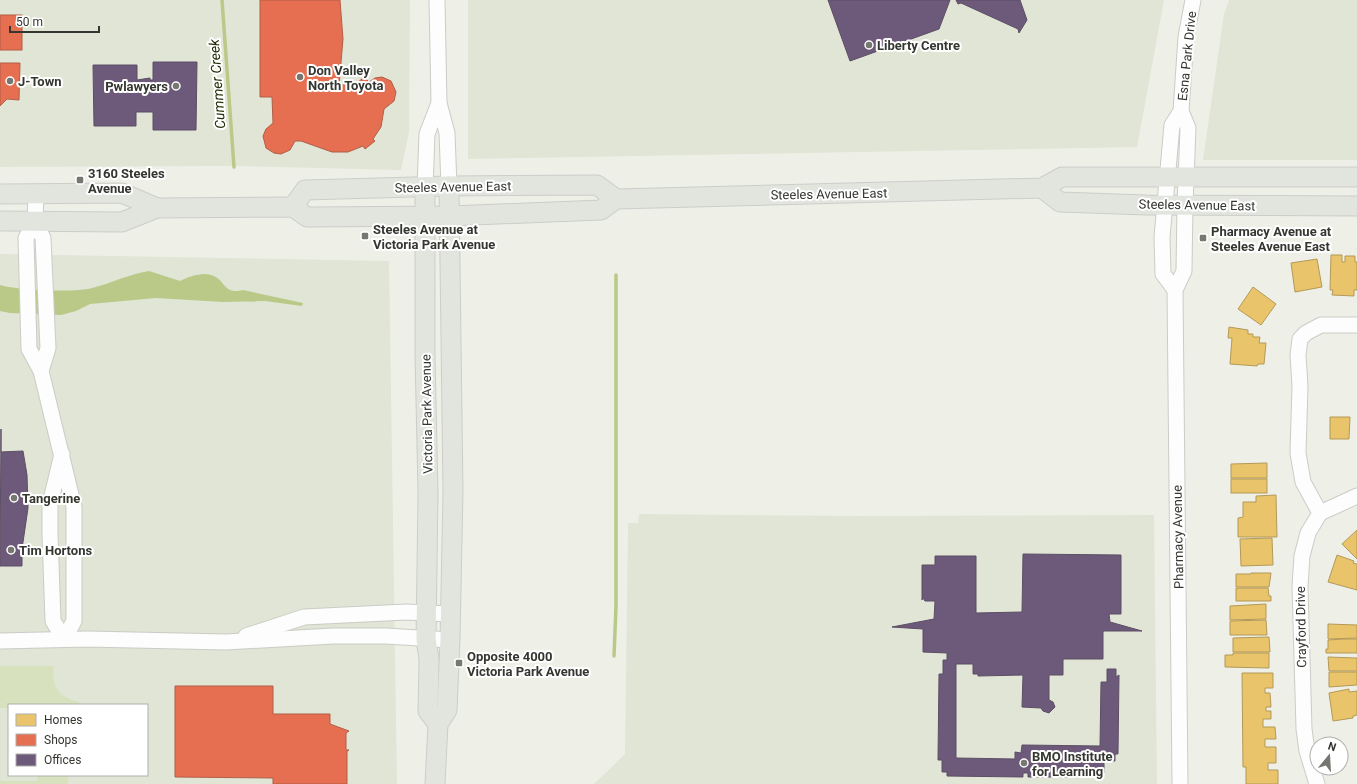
<svg xmlns="http://www.w3.org/2000/svg" width="1357" height="784" viewBox="0 0 1357 784" font-family="Roboto,sans-serif">
	<style>
		.built { fill: #e0e5d5; fill-rule: evenodd }
		.green { fill: #d8e1bd }
		.water { fill: #bac987 }
		.homes { fill: #e9c46a; stroke: #b39959 }
		.shops { fill: #e76f51; stroke: #b15e47 }
		.offices { fill: #6d597a; stroke: #5c4e64 }
		.lines { fill: none; stroke-linecap: round; stroke-linejoin: round }
		.stream { stroke: #bac987; stroke-width: 3.5 }
		.minor-casing { stroke: #caccc6; stroke-width: 17 }
		.major-casing { stroke: #cccdca; stroke-width: 21 }
		.minor { stroke: #fcfdfc; stroke-width: 15 }
		.major { stroke: #e2e4de; stroke-width: 19 }
		.poi-dot { fill: #757770; stroke: #fff; stroke-width: 1.5 }
		.labels { text-anchor: middle; dominant-baseline: central; stroke-width: 4; stroke-linejoin: round; paint-order: stroke }
		.poi-label { font-size: 13px; font-weight: bold; fill: #343630; stroke: #fff; text-anchor: start }
		.street-label { font-size: 13px; fill: #343630; stroke: #fff }
		.water-label { font-size: 14px; font-style: italic; fill: #252d06; stroke: #fff }
	</style>
	<rect width="100%" height="100%" fill="#eef0e8"/>
	<!-- built -->
	<g class="built">
		<path d="M0 0H410L409 132 401 170 233 166 0 167Z"/>
		<path d="M468 0H1164L1137 147 468 159Z"/>
		<path d="M1229 0H1357V160H1203L1224 14Z"/>
		<path d="M0 254 389 261 397 784H0ZM9 705H147V775H9Z"/>
		<path d="M639 514 857 516 1154 515 1157 784H594L625 754 628 523H638Z"/>
	</g>
	<!-- green -->
	<g class="green">
		<path d="M0 666H53C54 671 53 676 54 682 57 695 68 699 79 702V705H9V708H0Z"/>
		<path d="M38 775H68V784H0V781H37Z"/>
	</g>
	<!-- water -->
	<path class="water" d="M149 271 180 281C188 277 202 272 211 275 226 279 222 295 243 290L303 303 302 306 265 301 223 302 156 298 90 304 76 311 61 315 10 313 0 311V285C16 290 76 293 92 288 112 283 129 274 149 271Z"/>
	<!-- homes -->
	<g class="homes">
		<path d="M1331 255H1342V262H1345V256H1355V262H1357V290H1354V296L1332 295 1333 290H1330Z"/>
		<path d="M1317 259 1322 287 1295 292 1291 263Z"/>
		<path d="M1253 287 1276 304 1261 325 1238 309Z"/>
		<path d="M1229 327 1248 330V334H1253V337H1260L1259 343H1266L1264 364H1258L1257 366 1230 364 1232 338H1228Z"/>
		<path d="M1330 417H1350L1349 439H1330Z"/>
		<path d="M1267 463V478H1231V464Z"/>
		<rect x="1231" y="479" width="36" height="14"/>
		<path d="M1276 495 1277 537H1238V518L1243 517V502H1256V496Z"/>
		<path d="M1357 530V559L1342 544Z"/>
		<path d="M1272 538 1273 565 1241 566 1240 539Z"/>
		<path d="M1337 555 1354 561 1353 563 1357 564V590L1328 582Z"/>
		<path d="M1251 573H1271L1269 587H1236V574H1251Z"/>
		<path d="M1236 588H1268L1269 596H1271V601H1236Z"/>
		<path d="M1266 604V619L1230 620V606Z"/>
		<path d="M1266 620 1267 635H1230V621Z"/>
		<path d="M1328 624 1357 625V638L1328 639Z"/>
		<path d="M1269 637 1270 652H1233V638Z"/>
		<path d="M1344 639H1357V653H1326V649H1328V640Z"/>
		<path d="M1233 653H1269V668L1225 667V655H1233Z"/>
		<path d="M1328 657 1357 658V671H1329Z"/>
		<path d="M1329 672H1357V685L1329 687Z"/>
		<path d="M1242 673H1273V688H1265V693H1270L1271 707H1266V711H1271V719H1263V727H1275L1276 739H1265V747H1276V763H1268V770H1278V784H1246V767H1243Z"/>
		<path d="M1349 689V692L1357 691V715L1353 716V718L1333 721 1329 693Z"/>
	</g>
	<!-- shops -->
	<g class="shops">
		<path d="M260 0H340L343 39 339 85 356 84 364 77 369 82 375 78 382 77 391 81 396 92 394 101 384 109 381 127 373 139 375 141 365 149 363 146 348 152H332L301 141H295L290 150 281 154 274 153 266 148 263 136 266 129 273 123 272 97H260Z"/>
		<rect x="0" y="15" width="22" height="35"/>
		<path d="M0 63H20L19 100 7 99 0 106Z"/>
		<path d="M175 686H273V714H330V724L349 731 346 733V750H349L347 751V784H273V778L175 777Z"/>
	</g>
	<!-- offices -->
	<g class="offices">
		<path d="M828 0H950L939 29 850 61Z"/>
		<path d="M956 0H1020L1027 20 1019 33 1018 29 961 3 958 4Z"/>
		<path d="M153 62H197L196 130H153V112H136V126H94L93 65H137V80L150 78V80H153Z"/>
		<path d="M1 429V452L23 451 27 475 28 508 22 549V566H0Z"/>
		<path d="M1023 554 1121 555V614H1109L1110 622 1142 631H1103V659H1063V675H1049V700L1053 702 1055 707 1049 713 1043 711 1041 708 1022 707 1023 675 978 676V674H973V664H956V758L1015 759V752L1021 753 1022 745 1100 746 1101 682H1107V669H1116V677L1119 675 1118 754H1115V761H1104V773H1100V777H1028V773H1023V777L947 776V772H942V760H938L939 674H943V660H947V653L923 652V629L892 627 934 619 935 601H925L923 598 922 600V565H935V556H976V613L1022 612Z"/>
	</g>
	<g class="lines">
		<!-- stream -->
		<g class="stream">
			<path d="M222 0 234 167"/>
			<path d="M614 656 616 606V275"/>
		</g>
		<!-- minor casing -->
		<g class="minor-casing">
			<g id="minor">
				<path d="M437 0 439 103 447 133 449 186"/>
				<path d="M425 188 427 134 439 103"/>
				<path d="M36 194 35 222 43 238 48 348 41 371"/>
				<path d="M35 222 26 238 29 349 41 371 74 507V621L64 639 53 621 50 534V504L62 454"/>
				<path d="M1175 290 1163 274 1162 237 1172 125 1181 111 1186 37 1193 0"/>
				<path d="M1320 513 1303 482 1298 453 1300 386 1298 355 1300 339 1306 333 1321 325H1357"/>
				<path d="M246 636 304 617 406 612 450 614"/>
				<path d="M0 641 87 639 226 642 333 636H386L450 640"/>
				<path d="M1180 784 1175 290 1184 271 1185 205 1188 128 1181 111"/>
				<path d="M1317 784 1307 751 1304 729 1300 586 1302 556 1308 533 1320 513 1357 496"/>
			</g>
		</g>
		<!-- major casing -->
		<g class="major-casing">
			<g id="major">
				<path d="M425 188V355L428 494 426 639 429 659 428 711 438 724"/>
				<path d="M1042 188 1060 202 1146 205 1357 206"/>
				<path d="M0 194 122 193 157 208"/>
				<path d="M293 207 305 190 449 186 597 185 616 199"/>
				<path d="M0 221 122 222 157 208 293 207 307 217 450 216 601 210 616 199 1042 188 1062 177H1357"/>
				<path d="M435 784 438 724 447 710 450 640 453 491 449 186"/>
			</g>
		</g>
		<!-- minor -->
		<use href="#minor" class="minor"/>
		<!-- major -->
		<use href="#major" class="major"/>
	</g>
	<!-- markers -->
	<g class="poi-dot">
		<circle cx="869" cy="45" r="4"/>
		<circle cx="300" cy="77" r="4"/>
		<circle cx="10" cy="81" r="4"/>
		<circle cx="176" cy="86" r="4"/>
		<rect x="76" y="176" width="8" height="8" rx="2"/>
		<rect x="361" y="232" width="8" height="8" rx="2"/>
		<rect x="1199" y="234" width="8" height="8" rx="2"/>
		<circle cx="14" cy="498" r="4"/>
		<circle cx="11" cy="550" r="4"/>
		<rect x="455" y="659" width="8" height="8" rx="2"/>
		<circle cx="1024" cy="763" r="4"/>
	</g>
	<g class="labels">
		<!-- poi labels -->
		<g class="poi-label">
			<text x="877" y="45">Liberty Centre</text>
			<text x="308" y="70">Don Valley<tspan x="308" dy="15">North Toyota</tspan></text>
			<text x="18" y="81">J-Town</text>
			<text x="168" y="86" text-anchor="end">Pwlawyers</text>
			<text x="88" y="173">3160 Steeles<tspan x="88" dy="15">Avenue</tspan></text>
			<text x="373" y="229">Steeles Avenue at<tspan x="373" dy="15">Victoria Park Avenue</tspan></text>
			<text x="1211" y="231">Pharmacy Avenue at<tspan x="1211" dy="15">Steeles Avenue East</tspan></text>
			<text x="22" y="498">Tangerine</text>
			<text x="19" y="550">Tim Hortons</text>
			<text x="467" y="656">Opposite 4000<tspan x="467" dy="15">Victoria Park Avenue</tspan></text>
			<text x="1032" y="756">BMO Institute<tspan x="1032" dy="15">for Learning</tspan></text>
		</g>
		<!-- street labels -->
		<g class="street-label">
			<text transform="translate(1187 56) rotate(-84)">Esna Park Drive</text>
			<text transform="translate(453 187) rotate(-1)">Steeles Avenue East</text>
			<text transform="translate(829 194) rotate(-1)">Steeles Avenue East</text>
			<text transform="translate(1197 205) rotate(1)">Steeles Avenue East</text>
			<text transform="translate(427 414) rotate(-91)">Victoria Park Avenue</text>
			<text transform="translate(1178 537) rotate(-91)">Pharmacy Avenue</text>
			<text transform="translate(1301 627) rotate(-91)">Crayford Drive</text>
		</g>
		<!-- water labels -->
		<g class="water-label">
			<text transform="translate(217 84) rotate(-94)">Cummer Creek</text>
		</g>
	</g>
	<!-- legend -->
	<rect x="8" y="704" width="140" height="72" fill="#ffffff" stroke="#aeafac"/>
	<rect x="16" y="714" width="20" height="12" fill="#e9c46a" stroke="#aeafac"/>
	<text x="44" y="724" font-size="12" fill="#343630">Homes</text>
	<rect x="16" y="734" width="20" height="12" fill="#e76f51" stroke="#aeafac"/>
	<text x="44" y="744" font-size="12" fill="#343630">Shops</text>
	<rect x="16" y="754" width="20" height="12" fill="#6d597a" stroke="#aeafac"/>
	<text x="44" y="764" font-size="12" fill="#343630">Offices</text>
	<!-- north arrow -->
	<g transform="translate(1329 756) rotate(18)"><circle r="19" fill="#ffffff" stroke="#aeafac"/>
	<path d="M0-3L7 15L0 10L-7 15Z" fill="#757770"/>
	<text y="-6" font-size="11" font-weight="bold" text-anchor="middle" fill="#343630">N</text>
	</g>
	<!-- scale -->
	<path d="M10 26v6h89v-6" fill="none" stroke="#343630" stroke-width="2"/>
	<text x="16" y="26" font-size="12" fill="#343630" stroke="#ffffff" stroke-width="3" paint-order="stroke">50 m</text>
</svg>
